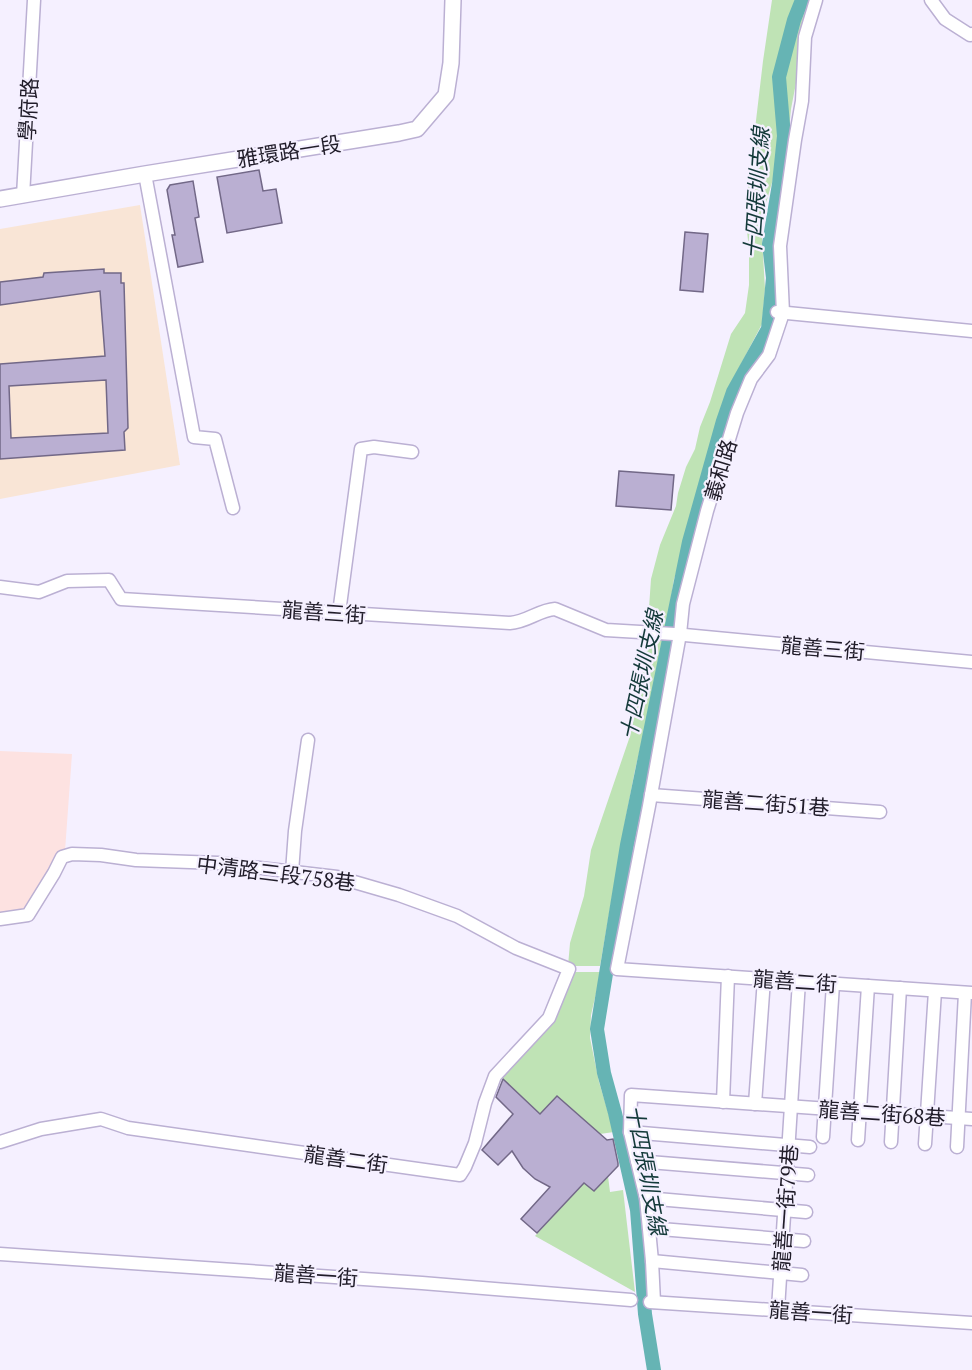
<svg xmlns="http://www.w3.org/2000/svg" width="972" height="1370" viewBox="0 0 972 1370" font-family="'PT Serif','Noto Sans TC',serif">
	<style>
		.industrial { fill: #fde2e1 }
		.education { fill: #f9e5d6 }
		.green { fill: #bfe3b5 }
		.lines { fill: none; stroke-linecap: round; stroke-linejoin: round }
		.canal { stroke: #66b4b4; stroke-width: 14 }
		.building { fill: #baafd2; stroke: #726887; stroke-width: 1.5; fill-rule: evenodd }
		.minor-casing { stroke: #bbb0d3; stroke-width: 15 }
		.tertiary-casing { stroke: #bbb0d3; stroke-width: 18 }
		.minor { stroke: #fff; stroke-width: 12 }
		.tertiary { stroke: #fff; stroke-width: 15 }
		.labels { text-anchor: middle; dominant-baseline: central; stroke-width: 4.5; stroke-linejoin: round; paint-order: stroke }
		.street-label { font-size: 21px; fill: #201c29; stroke: #f5f0ff }
		.water-label { font-size: 22px; font-style: italic; fill: #143a3a; stroke: #f5f0ff }
	</style>
	<rect width="100%" height="100%" fill="#f5f0ff"/>
	<!-- industrial -->
	<path class="industrial" d="M0 751 72 754 65 851 57 857 24 910 0 914Z"/>
	<!-- education -->
	<path class="education" d="M140 205 180 465 0 499V229Z"/>
	<!-- green -->
	<g class="green">
		<path d="M772 0H812L791 109 788 140 783 170 776 169 761 220 765 289 762 324 732 381 722 404 685 547 674 579 661 660 635 770 625 822 600 966H568L570 943 584 896 591 850 629 739 636 710 646 651 651 579 660 545 676 506 678 493 686 467 695 449 700 427 710 402 731 334 745 313 749 285V249L745 214 763 61Z"/>
		<path d="M571 972H601L591 1015 590 1038 599 1082 614 1132 600 1134 557 1096 540 1114 502 1078 498 1077 552 1019Z"/>
		<path d="M608 1176 610 1192 623 1190 635 1292 535 1236 584 1183 594 1190Z"/>
	</g>
	<g class="lines">
		<!-- canal -->
		<path class="canal" d="M654 1370 645 1314 637 1210 615 1113 604 1073 597 1029 627 845 689 542 723 421 733 392 768 329 773 278 769 244 779 184 784 136 779 77 794 20 802 0"/>
	</g>
	<!-- building -->
	<g class="building">
		<path d="M259 170 263 191 276 189 282 223 227 233 217 177Z"/>
		<path d="M193 181 199 217 195 218 203 262 178 267 172 235H175L167 190 170 185Z"/>
		<path d="M685 232 708 234 703 292 680 290Z"/>
		<path d="M104 269V273H121V283H124L128 428 124 432 125 450 0 459V364L105 356 100 291 0 305V282L43 277 44 273ZM106 380 108 433 11 438 9 386Z"/>
		<path d="M619 471 674 475 671 510 616 506Z"/>
		<path d="M503 1079 540 1114 557 1096 607 1140 613 1139 618 1163V1166L594 1191 584 1183 537 1233 521 1219 550 1187 535 1179 523 1168 512 1151 498 1165 482 1150 513 1114 496 1097Z"/>
	</g>
	<g class="lines">
		<!-- minor casing -->
		<g class="minor-casing">
			<g id="minor">
				<path d="M816 0 805 37 802 101 795 140 780 246 783 313 769 355 751 379 737 413 707 511 683 604 680 634 649 806 617 969 972 993"/>
				<path d="M931 0 945 19 970 35 972 34"/>
				<path d="M145 174 194 437 215 439 233 508"/>
				<path d="M23 196 34 0"/>
				<path d="M777 312 972 331"/>
				<path d="M0 587 39 592 67 581 109 580 121 599 510 623C527 622 539 610 555 609L606 630 674 634 972 662"/>
				<path d="M339 613 361 449 374 447 412 452"/>
				<path d="M651 795 880 812"/>
				<path d="M292 872 295 831 308 740"/>
				<path d="M0 919 28 915 54 873 62 857 72 854 101 855 136 860 218 863 337 877 399 895 457 916 516 948 569 969 549 1018 495 1076 485 1103 475 1143 465 1167 460 1175 128 1128 101 1119 41 1129 0 1142"/>
				<path d="M723 1102 728 976"/>
				<path d="M755 1104 764 979"/>
				<path d="M630 1132 810 1147"/>
				<path d="M823 1137 833 984"/>
				<path d="M858 1140 868 986"/>
				<path d="M891 1142 900 988"/>
				<path d="M925 1144 935 991"/>
				<path d="M957 1147 965 993"/>
				<path d="M637 1161 808 1175"/>
				<path d="M646 1198 806 1212"/>
				<path d="M649 1228 804 1241"/>
				<path d="M0 1254 422 1283 631 1300"/>
				<path d="M652 1261 802 1275"/>
				<path d="M650 1302 972 1323"/>
				<path d="M654 1302 652 1261 646 1198 630 1132 631 1095 972 1119"/>
				<path d="M778 1309 799 981"/>
			</g>
		</g>
		<!-- tertiary casing -->
		<g class="tertiary-casing">
			<path id="tertiary" d="M0 199 145 174 399 133 417 129 446 95 451 63 453 0"/>
		</g>
		<!-- minor -->
		<use href="#minor" class="minor"/>
		<!-- tertiary -->
		<use href="#tertiary" class="tertiary"/>
	</g>
	<g class="labels">
		<!-- street labels -->
		<g class="street-label">
			<text transform="translate(28 109) rotate(-87)">學府路</text>
			<text transform="translate(289 151) rotate(-9)">雅環路一段</text>
			<text transform="translate(720 470) rotate(-73)">義和路</text>
			<text transform="translate(324 612) rotate(4)">龍善三街</text>
			<text transform="translate(823 648) rotate(5)">龍善三街</text>
			<text transform="translate(766 803) rotate(4)">龍善二街51巷</text>
			<text transform="translate(276 873) rotate(7)">中清路三段758巷</text>
			<text transform="translate(795 981) rotate(4)">龍善二街</text>
			<text transform="translate(882 1113) rotate(4)">龍善二街68巷</text>
			<text transform="translate(346 1159) rotate(8)">龍善二街</text>
			<text transform="translate(785 1208) rotate(-86)">龍善一街79巷</text>
			<text transform="translate(316 1275) rotate(4)">龍善一街</text>
			<text transform="translate(811 1312) rotate(4)">龍善一街</text>
		</g>
		<!-- water labels -->
		<g class="water-label">
			<text transform="translate(756 193) rotate(-86)">十四張圳支線</text>
			<text transform="translate(641 675) rotate(-78)">十四張圳支線</text>
			<text transform="translate(647 1170) rotate(79)">十四張圳支線</text>
		</g>
	</g>
</svg>
